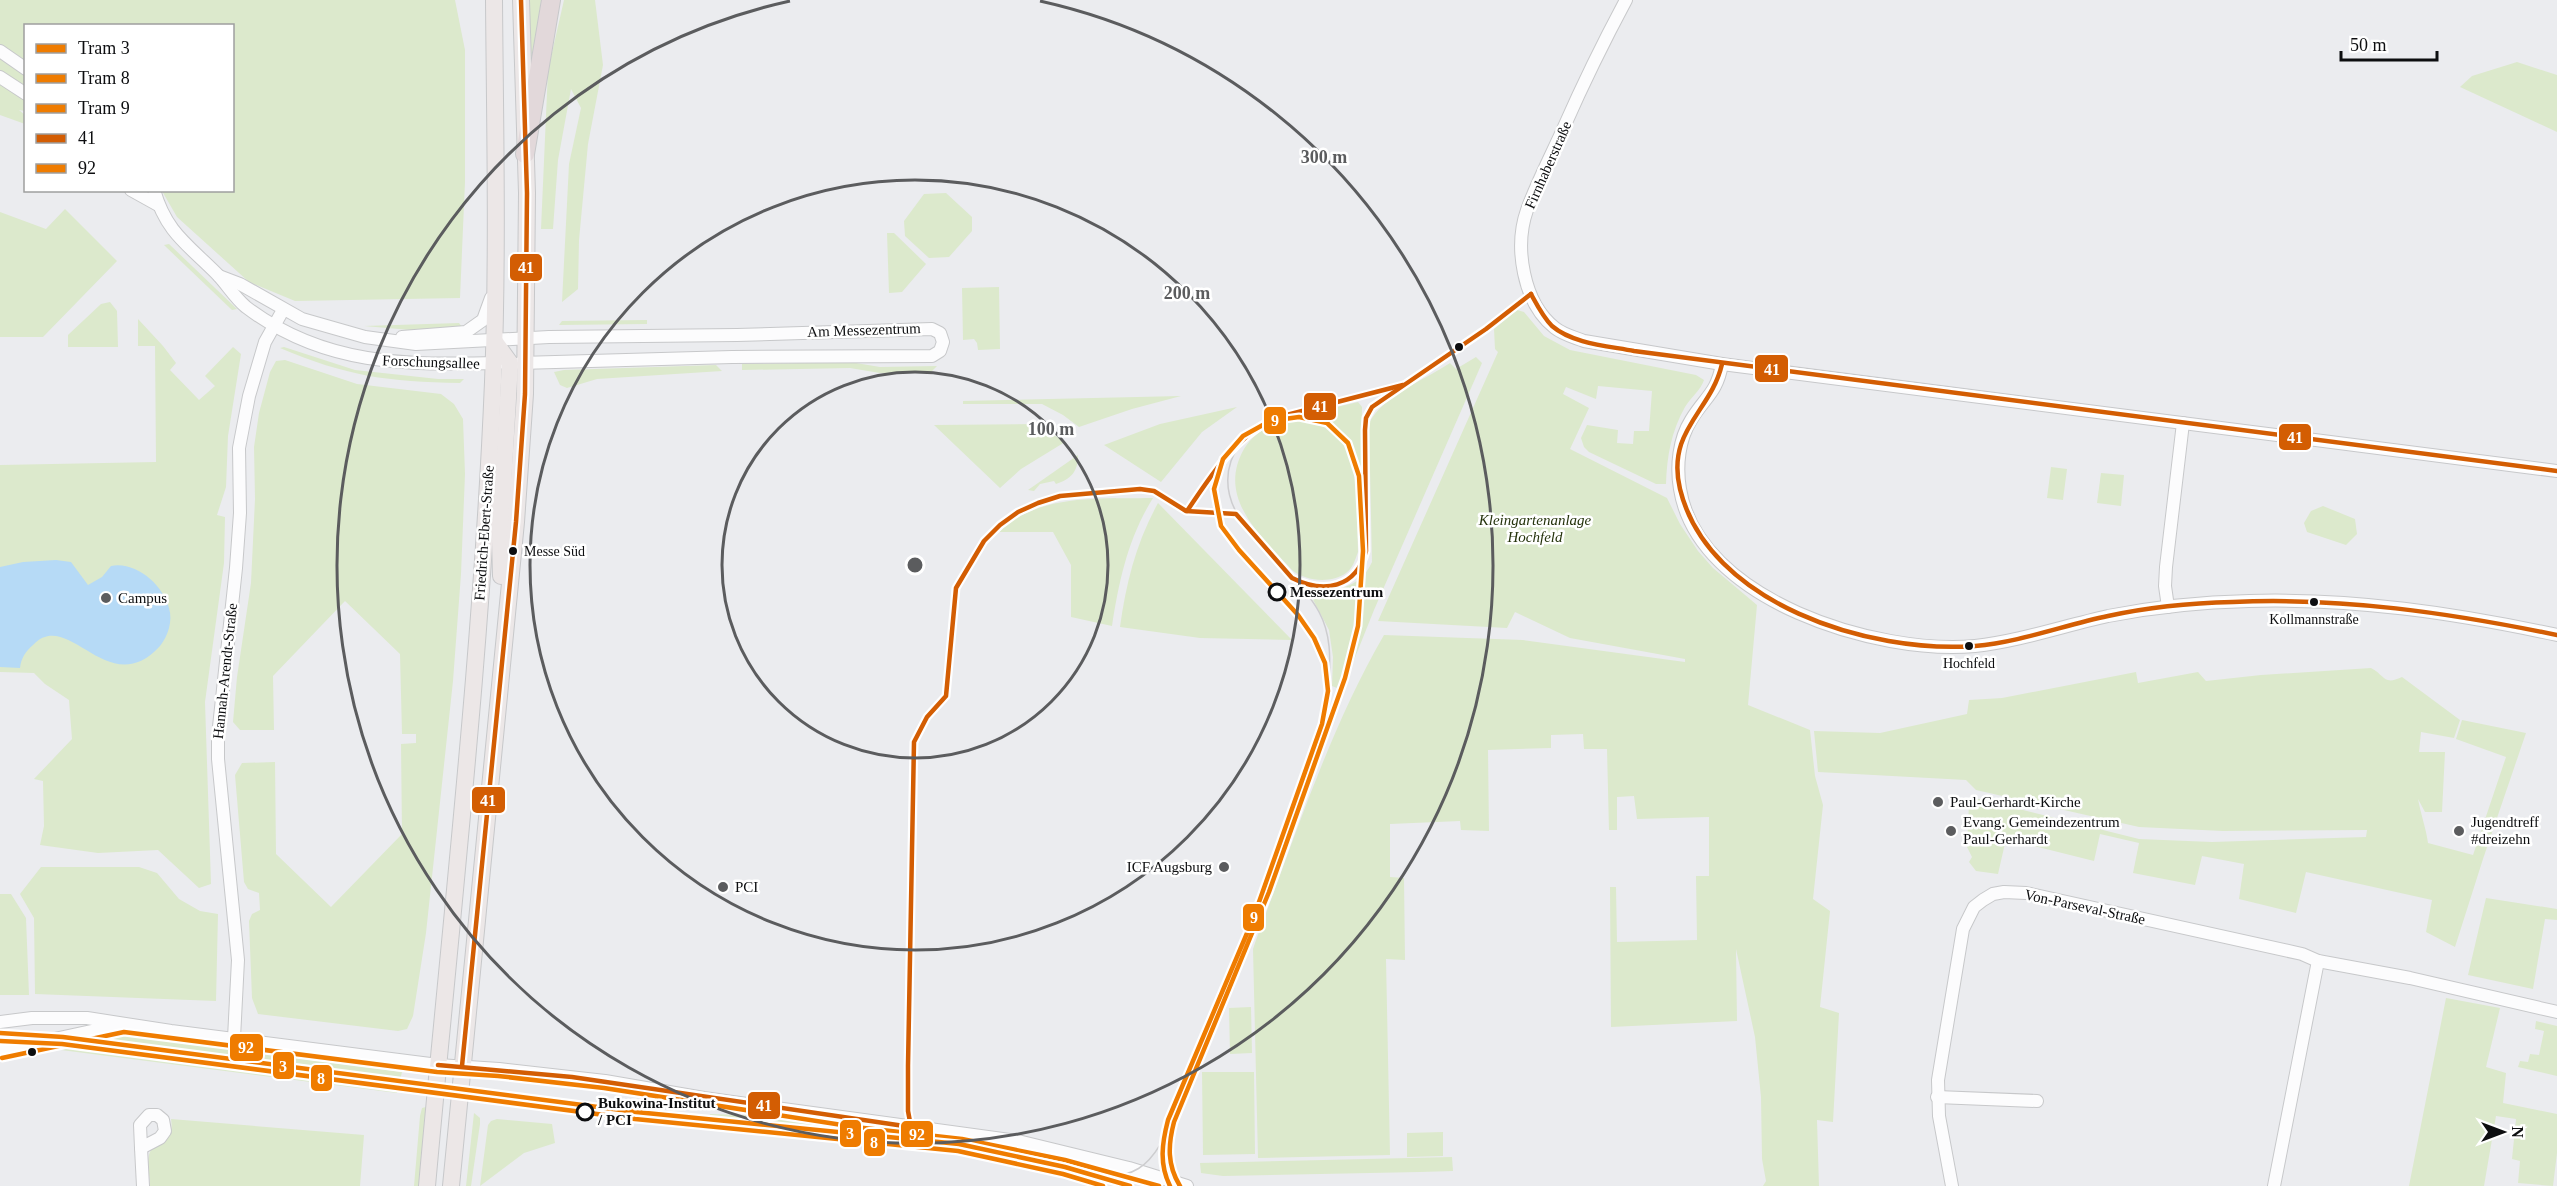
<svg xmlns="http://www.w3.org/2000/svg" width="2557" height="1186" viewBox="0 0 2557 1186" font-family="Georgia,serif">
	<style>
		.green { fill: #dce9cc }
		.water { fill: #b6daf6 }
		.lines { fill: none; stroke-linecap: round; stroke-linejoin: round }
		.minor-casing { stroke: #c7c8ca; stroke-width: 14 }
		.major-casing { stroke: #c7c8ca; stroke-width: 18 }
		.highway-casing { stroke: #c7c8ca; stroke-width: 20 }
		.minor { stroke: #fcfcfd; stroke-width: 12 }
		.major { stroke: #ece7e7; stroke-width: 16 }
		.highway { stroke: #e2d8da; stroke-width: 18 }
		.tram { stroke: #cdcdcf; stroke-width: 1.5 }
		.bus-1-casing { stroke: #fff; stroke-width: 9 }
		.bus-2-casing { stroke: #fff; stroke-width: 9 }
		.bus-1 { stroke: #d35d03; stroke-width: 4.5 }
		.bus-2 { stroke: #ef7c00; stroke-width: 4.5 }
		.tram-1-casing { stroke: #fff; stroke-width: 9 }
		.tram-2-casing { stroke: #fff; stroke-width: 9 }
		.tram-3-casing { stroke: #fff; stroke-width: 9 }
		.tram-1 { stroke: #ef7c00; stroke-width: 4.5 }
		.tram-2 { stroke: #ef7c00; stroke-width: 4.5 }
		.tram-3 { stroke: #ef7c00; stroke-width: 4.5 }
		.ring { fill: none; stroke: #5b5c5e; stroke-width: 3 }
		.bus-dot { fill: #0d0e10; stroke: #fff; stroke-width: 2 }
		.stop-dot { fill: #fff; stroke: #0d0e10; stroke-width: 3 }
		.poi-dot { fill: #5b5c5e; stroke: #fff; stroke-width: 2 }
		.labels { text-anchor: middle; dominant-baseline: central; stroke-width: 5; stroke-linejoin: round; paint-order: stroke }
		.bus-label { font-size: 14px; fill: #0d0e10; stroke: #fff }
		.street-label { font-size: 15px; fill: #0d0e10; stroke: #fff }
		.park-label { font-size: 15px; font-style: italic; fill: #25330c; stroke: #fff }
		.stop-label { font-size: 15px; font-weight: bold; fill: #0d0e10; stroke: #fff; text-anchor: start }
		.poi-label { font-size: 15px; fill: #0d0e10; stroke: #fff; text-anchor: start }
		.centre { fill: #5b5c5e; stroke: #fff; stroke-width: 3 }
		.ring-label { font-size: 18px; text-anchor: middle; font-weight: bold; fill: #5b5c5e; stroke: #fff; stroke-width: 5; stroke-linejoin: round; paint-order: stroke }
		.line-badge { stroke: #fff; stroke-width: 2 }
		.badge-label { font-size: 16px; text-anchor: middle; font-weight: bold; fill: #fff }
	</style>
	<rect width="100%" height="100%" fill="#ebecef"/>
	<!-- green -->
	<g class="green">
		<path d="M0 0H455L465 50V182L460 298 295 301 249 282 177 217 162 191 232 190V26H26L25 111 19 110 25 115V124L0 115Z"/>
		<path d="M529 0H541L532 72Z"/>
		<path d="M564 0H595L603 65 588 144 579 240 578 289 562 302 569 164 581 108 571 89 558 160 553 229H541L548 70Z"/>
		<path d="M2517 62 2557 75V132L2460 87 2472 76Z"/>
		<path d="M946 193 972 217V231L949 257 929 258 905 236 904 221 924 194Z"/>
		<path d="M65 209 117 261 43 337H0V212L46 229Z"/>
		<path d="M887 233H894L926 264 902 292 889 293Z"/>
		<path d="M169 244 237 309 232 310 164 245Z"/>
		<path d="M999 287 1000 349 978 350 977 343 974 339 963 340 962 288Z"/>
		<path d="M110 302 117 311 118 347H68V335L101 304Z"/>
		<path d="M1517 310 1524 312 1544 336 1570 350 1696 375 1704 380C1701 390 1691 397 1685 407 1671 432 1667 456 1666 484H1656L1589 452 1584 447 1581 438 1587 425 1618 430 1617 443 1633 444 1634 431H1649L1652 391 1598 386 1596 399 1566 387 1563 394 1589 408 1570 449 1667 498 1680 524 1698 551 1713 568 1757 605 1748 705 1810 730 1815 776 1823 805 1813 899 1830 911 1820 1007 1839 1013 1833 1122 1817 1120 1819 1186H1763L1766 1181 1762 1159 1761 1097 1755 1037 1736 949 1737 1021 1611 1027 1610 887H1616L1617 942 1697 940 1696 876H1709V817L1637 819 1634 796 1617 797V830H1609L1607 749H1584L1583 734 1551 735V748L1488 750 1489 831 1461 830 1460 821 1390 824V877L1404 878 1405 960 1386 959 1390 1155 1258 1158 1253 949 1256 940C1295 837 1329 730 1384 635L1523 640 1685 662V659L1570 638 1515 612 1507 628 1378 621 1498 352 1495 349 1494 329Z"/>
		<path d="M138 319 163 346 176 363 170 370 199 400 215 386 205 376 233 347 241 354 228 436 226 487 217 515 225 517 224 563 205 702 211 884 199 888 158 850 98 853 40 845 44 826 43 781 34 779 72 739 69 700 45 684 34 673 0 672V465L156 462 155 346H138Z"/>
		<path d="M647 320V324L559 325 562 321Z"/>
		<path d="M459 323 462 327 422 331 364 326Z"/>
		<path d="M284 347 355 370 438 379H464L460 383C388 382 346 376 280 348Z"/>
		<path d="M1476 357 1482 363 1374 610 1342 690 1332 686 1333 657 1329 630 1309 592C1335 591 1360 589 1372 562L1369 423C1385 394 1423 381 1450 363L1456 369Z"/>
		<path d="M285 360 357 384 441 394 454 404 463 419 465 474 461 574 453 681 426 933 413 1016 407 1029 398 1031 258 1014 252 998 249 921 252 914 260 910 259 893 248 889 244 882 235 775 242 763 275 762 276 854 331 907 402 834 401 744 416 743V734H402L400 654 345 601 273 676 274 730H240L233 722 237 677 251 583 255 499 254 447 259 413 270 372 276 361Z"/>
		<path d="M850 362 880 367 937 366 931 372 880 373 850 368 742 370V364Z"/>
		<path d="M716 365 722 371 597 379 567 388 560 385 554 372 564 370Z"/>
		<path d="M1181 396 1132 409 1079 427 1063 415 1042 404H963V401Z"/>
		<path d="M1358 402 1362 407 1361 466C1351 440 1336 426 1311 413Z"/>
		<path d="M1237 407 1202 432 1161 482 1104 445 1160 424Z"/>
		<path d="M1289 420C1367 419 1356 497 1358 552 1355 560 1353 568 1346 573 1331 584 1305 581 1292 570 1261 536 1216 498 1244 449 1254 432 1271 423 1289 420Z"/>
		<path d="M1036 424 1065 442 1021 469 1000 488 934 425Z"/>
		<path d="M1078 455C1078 472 1071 479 1056 484L1054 481 1040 484 1034 491 1028 490Z"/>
		<path d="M2051 467 2067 469 2063 500 2047 498Z"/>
		<path d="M2101 473 2124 475 2121 506 2097 503Z"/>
		<path d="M1153 498C1128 538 1119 581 1112 626L1071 617V565L1053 532H999C1038 493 1101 499 1153 498Z"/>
		<path d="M1158 503 1292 640 1200 638 1120 627C1126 583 1136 543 1158 503Z"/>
		<path d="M2323 506 2355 519 2357 534 2346 545 2307 532 2304 523 2311 511Z"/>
		<path d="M2371 668C2385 675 2383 686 2402 677L2460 720 2454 738 2421 732 2419 752H2445L2442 812H2425L2418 799C2421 815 2426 828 2428 843L2473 855 2506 757 2456 739 2462 720 2526 733 2483 859 2455 947 2426 932 2432 900 2306 872 2296 913 2239 899 2244 864 2202 856 2195 885 2133 873 2139 843 2100 834 2094 861 2006 839 1998 874 1976 871 1969 862 1972 857 1967 847 1969 803 1979 799 2139 839 2212 842 2366 837 2367 830 2223 831 2139 827 1976 790 1966 780 1818 772 1814 731 1880 733 1967 714 1969 700 2002 698 2136 672 2138 683 2198 672 2206 681 2261 675Z"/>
		<path d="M41 867H139L157 873 179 899 200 911 218 914 216 1001 35 994 34 918 20 894Z"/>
		<path d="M0 894H11L26 918 29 995H0Z"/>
		<path d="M2486 898 2557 909V920L2545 919 2533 989 2468 975Z"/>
		<path d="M2446 998 2500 1008 2486 1067 2506 1073 2503 1103 2557 1114V1153L2553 1186 2518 1183 2520 1161 2512 1159 2516 1119 2496 1116 2484 1186H2409Z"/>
		<path d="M1251 1007 1252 1053 1230 1054 1229 1008Z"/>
		<path d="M2536 1021 2557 1026V1076L2518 1067 2520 1061 2528 1062 2530 1054 2539 1055 2544 1031 2535 1029Z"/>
		<path d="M114 1034 402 1072 397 1093 61 1050Z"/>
		<path d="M1202 1072H1254L1255 1154 1203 1155Z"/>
		<path d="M608 1101 661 1111 662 1125 609 1121Z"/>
		<path d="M426 1107 419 1186H414L420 1116 422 1108Z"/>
		<path d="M474 1113 480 1118V1124L471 1186H466Z"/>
		<path d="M710 1114 743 1115 895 1132 899 1147 707 1130Z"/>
		<path d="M171 1119 364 1135 360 1186H150C150 1176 146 1161 150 1152 157 1137 175 1145 171 1119Z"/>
		<path d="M497 1119 552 1124 555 1143 524 1153 480 1186 488 1125 491 1121Z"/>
		<path d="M1443 1132V1156L1407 1157V1133Z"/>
		<path d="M923 1135 1012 1148 1014 1157 1010 1163 921 1149Z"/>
		<path d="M1452 1157 1453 1171 1420 1172 1223 1176 1201 1173 1200 1163Z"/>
	</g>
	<!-- water -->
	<path class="water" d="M56 560 71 562 88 585 102 577 111 566C136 561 163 585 169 608 173 621 168 636 160 646 108 703 69 607 33 645 26 651 21 658 20 668L0 667V567L23 562Z"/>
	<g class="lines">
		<!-- minor casing -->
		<g class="minor-casing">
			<g id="minor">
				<path d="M1626 0C1604 41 1583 84 1564 127 1552 154 1537 182 1527 210 1514 247 1523 303 1555 328 1564 335 1574 337 1584 341L1722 364 2557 471"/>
				<path d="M0 51 26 69"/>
				<path d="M0 77 26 94"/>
				<path d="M131 190 158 205"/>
				<path d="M154 190C166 232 187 244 216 273 227 284 234 297 246 307 324 366 406 365 499 363"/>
				<path d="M219 276 240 284 302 319 365 337 416 344 549 337 737 335 932 329 940 333 943 342 940 351 932 356 732 357 520 363"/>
				<path d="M402 337 466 332 483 320 491 298"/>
				<path d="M1722 364C1717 393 1705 397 1691 420 1679 439 1676 466 1680 489 1698 601 1878 655 1975 646 2020 641 2063 626 2108 616 2154 607 2202 602 2249 601 2353 598 2455 613 2557 635"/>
				<path d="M2168 607 2165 586 2166 567 2183 423"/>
				<path d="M0 1022 32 1018H87L171 1031 438 1065 499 1069 605 1081 704 1098 1018 1141 1129 1168 1187 1186"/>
				<path d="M234 1038 238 960 218 759V736L236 568 240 513 239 448 249 396 265 342 283 310"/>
				<path d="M0 1051 119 1025"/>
				<path d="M1937 1097 2037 1101"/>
				<path d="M149 1115H157L163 1120 165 1131 160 1138 141 1148 140 1125Z"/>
				<path d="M141 1148 143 1186"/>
				<path d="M1952 1186 1939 1116 1938 1080 1963 929 1974 907 1983 900 1993 894 2004 892 2026 893 2302 954 2318 961 2410 978 2557 1012"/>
				<path d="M2274 1186 2318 961"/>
			</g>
		</g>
		<!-- major casing -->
		<g class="major-casing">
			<g id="major">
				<path d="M495 342 510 363 500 539 501 576"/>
				<path d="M427 1186C451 918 482 651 493 382 498 255 495 127 494 0"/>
				<path d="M451 1186 516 522 525 394 527 193 521 0"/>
			</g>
		</g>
		<!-- highway casing -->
		<g class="highway-casing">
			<path id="highway" d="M525 154 551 0"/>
		</g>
		<!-- minor -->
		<use href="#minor" class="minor"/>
		<!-- major -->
		<use href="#major" class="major"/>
		<!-- highway -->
		<use href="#highway" class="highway"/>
		<!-- tram -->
		<g class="tram">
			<path d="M1267 421C1250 430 1238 443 1231 461 1210 523 1294 564 1319 612 1332 636 1330 661 1329 687"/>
			<path d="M1061 1171C1138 1186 1151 1172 1180 1103"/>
		</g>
		<!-- bus-1 casing -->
		<g class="bus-1-casing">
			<g id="bus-1">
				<path d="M1531 294C1537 305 1543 317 1552 326 1573 344 1609 346 1634 351L2557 471"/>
				<path d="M1722 364C1711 412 1666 430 1680 489 1708 604 1870 654 1975 646 2021 642 2064 625 2108 616 2149 607 2191 603 2233 602 2342 597 2450 613 2557 635"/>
				<path d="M1187 511C1212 474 1234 438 1275 418L1403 385"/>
				<path d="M438 1065 572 1077 911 1127"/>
				<path d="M462 1066 516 522 525 394 527 193 521 0"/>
				<path d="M911 1127 908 1111V1066L914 742 927 717 946 696 956 588 984 541 1000 525 1018 512 1038 503 1060 496 1140 489 1154 491 1186 511 1236 514 1292 578C1324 594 1356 588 1366 551L1365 430 1366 418 1372 407 1486 329 1531 294"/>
			</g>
		</g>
		<!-- bus-2 casing -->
		<g class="bus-2-casing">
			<path id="bus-2" d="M2 1058 124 1032 437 1072 498 1076 604 1088 855 1127 962 1139 1065 1160 1159 1186"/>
		</g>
		<!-- bus-1 -->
		<use href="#bus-1" class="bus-1"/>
		<!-- bus-2 -->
		<use href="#bus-2" class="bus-2"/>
		<!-- tram-1 casing -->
		<g class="tram-1-casing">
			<path id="tram-1" d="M0 1033 63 1037 636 1112 959 1144 1065 1167 1130 1186"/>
		</g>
		<!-- tram-2 casing -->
		<g class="tram-2-casing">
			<path id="tram-2" d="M0 1041 62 1044 635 1119 958 1151 1063 1174 1103 1186"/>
		</g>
		<!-- tram-3 casing -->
		<g class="tram-3-casing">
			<path id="tram-3" d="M1170 1186C1159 1164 1162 1143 1168 1120L1253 919 1322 724 1328 691 1325 663 1314 638 1298 615 1239 550 1221 526 1214 489 1223 459 1243 436 1270 421 1299 417 1327 423 1348 443 1359 476 1363 551 1358 626 1345 678 1269 892 1174 1122C1168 1145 1167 1165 1180 1186"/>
		</g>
		<!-- tram-1 -->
		<use href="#tram-1" class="tram-1"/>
		<!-- tram-2 -->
		<use href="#tram-2" class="tram-2"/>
		<!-- tram-3 -->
		<use href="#tram-3" class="tram-3"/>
	</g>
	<!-- distance rings -->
	<g class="ring">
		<circle cx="915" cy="565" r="193"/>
		<circle cx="915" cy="565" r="385"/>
		<path d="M1040 1A578 578 0 1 1 790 1"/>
	</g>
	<!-- markers -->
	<g class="bus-dot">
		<circle cx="1459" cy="347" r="5"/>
		<circle cx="513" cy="551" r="5"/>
		<circle cx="2314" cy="602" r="5"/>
		<circle cx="1969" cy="646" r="5"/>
		<circle cx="32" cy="1052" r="5"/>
	</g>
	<g class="stop-dot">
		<circle cx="1277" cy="592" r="8"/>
		<circle cx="585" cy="1112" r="8"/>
	</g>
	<g class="poi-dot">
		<circle cx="106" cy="598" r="6"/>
		<circle cx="1938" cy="802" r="6"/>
		<circle cx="1951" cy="831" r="6"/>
		<circle cx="2459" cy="831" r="6"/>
		<circle cx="1224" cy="867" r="6"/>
		<circle cx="723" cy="887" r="6"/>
	</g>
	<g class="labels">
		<!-- bus labels -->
		<g class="bus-label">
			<text x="524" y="551" text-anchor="start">Messe Süd</text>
			<text x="2314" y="619">Kollmannstraße</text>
			<text x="1969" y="663">Hochfeld</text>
		</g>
		<!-- street labels -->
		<g class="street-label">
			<text transform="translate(1548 165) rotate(-66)">Firnhaberstraße</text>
			<text transform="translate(864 330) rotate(-2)">Am Messezentrum</text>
			<text transform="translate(431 362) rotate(2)">Forschungsallee</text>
			<text transform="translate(484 533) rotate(-86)">Friedrich-Ebert-Straße</text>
			<text transform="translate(225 671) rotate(-84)">Hannah-Arendt-Straße</text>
			<text transform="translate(2085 907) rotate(12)">Von-Parseval-Straße</text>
		</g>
		<!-- park labels -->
		<g class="park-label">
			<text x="1535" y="520">Kleingartenanlage<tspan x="1535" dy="17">Hochfeld</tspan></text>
		</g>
		<!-- stop labels -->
		<g class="stop-label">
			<text x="1290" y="592">Messezentrum</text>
			<text x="598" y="1103">Bukowina-Institut<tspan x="598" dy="17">/ PCI</tspan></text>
		</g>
		<!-- poi labels -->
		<g class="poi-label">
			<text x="118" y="598">Campus</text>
			<text x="1950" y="802">Paul-Gerhardt-Kirche</text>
			<text x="1963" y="822">Evang. Gemeindezentrum<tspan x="1963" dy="17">Paul-Gerhardt</tspan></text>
			<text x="2471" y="822">Jugendtreff<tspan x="2471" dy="17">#dreizehn</tspan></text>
			<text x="1212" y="867" text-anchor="end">ICF Augsburg</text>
			<text x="735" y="887">PCI</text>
		</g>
	</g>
	<circle cx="915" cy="565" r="9" class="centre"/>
	<g class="ring-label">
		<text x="1324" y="163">300 m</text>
		<text x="1187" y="299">200 m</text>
		<text x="1051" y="435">100 m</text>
	</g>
	<g class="line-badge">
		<rect x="509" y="253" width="34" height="29" rx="6" fill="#d35d03"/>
		<rect x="1754" y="354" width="35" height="29" rx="6" fill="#d35d03"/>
		<rect x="1303" y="392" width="34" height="29" rx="6" fill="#d35d03"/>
		<rect x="1263" y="406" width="24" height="29" rx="6" fill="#ef7c00"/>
		<rect x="2278" y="423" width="34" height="28" rx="6" fill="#d35d03"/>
		<rect x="471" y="786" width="35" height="28" rx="6" fill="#d35d03"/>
		<rect x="1242" y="903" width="23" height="29" rx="6" fill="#ef7c00"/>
		<rect x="229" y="1033" width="35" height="29" rx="6" fill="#ef7c00"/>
		<rect x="272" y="1051" width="23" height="29" rx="6" fill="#ef7c00"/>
		<rect x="310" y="1064" width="23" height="28" rx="6" fill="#ef7c00"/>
		<rect x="747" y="1091" width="34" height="29" rx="6" fill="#d35d03"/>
		<rect x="839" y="1119" width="23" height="29" rx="6" fill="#ef7c00"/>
		<rect x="900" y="1120" width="34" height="28" rx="6" fill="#ef7c00"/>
		<rect x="863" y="1128" width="23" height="29" rx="6" fill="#ef7c00"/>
	</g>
	<g class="badge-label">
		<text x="526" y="273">41</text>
		<text x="1772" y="375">41</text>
		<text x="1320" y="412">41</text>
		<text x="1275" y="426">9</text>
		<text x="2295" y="443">41</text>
		<text x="488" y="806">41</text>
		<text x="1254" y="923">9</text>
		<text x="246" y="1053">92</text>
		<text x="283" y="1072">3</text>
		<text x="321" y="1084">8</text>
		<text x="764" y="1111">41</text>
		<text x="850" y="1139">3</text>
		<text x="917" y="1140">92</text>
		<text x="874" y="1148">8</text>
	</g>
	<!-- legend -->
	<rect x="24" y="24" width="210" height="168" fill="#ffffff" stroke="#9e9f9f" stroke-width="1.5"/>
	<rect x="36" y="44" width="30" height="9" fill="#ef7c00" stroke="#9e9f9f" stroke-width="1.5"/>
	<text x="78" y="54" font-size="18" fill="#0d0e10">Tram 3</text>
	<rect x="36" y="74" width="30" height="9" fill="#ef7c00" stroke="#9e9f9f" stroke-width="1.5"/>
	<text x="78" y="84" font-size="18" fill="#0d0e10">Tram 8</text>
	<rect x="36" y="104" width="30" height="9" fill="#ef7c00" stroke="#9e9f9f" stroke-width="1.5"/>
	<text x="78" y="114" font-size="18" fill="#0d0e10">Tram 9</text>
	<rect x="36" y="134" width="30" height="9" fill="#d35d03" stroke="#9e9f9f" stroke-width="1.5"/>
	<text x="78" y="144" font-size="18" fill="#0d0e10">41</text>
	<rect x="36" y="164" width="30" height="9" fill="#ef7c00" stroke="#9e9f9f" stroke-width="1.5"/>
	<text x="78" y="174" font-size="18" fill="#0d0e10">92</text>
	<!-- north arrow -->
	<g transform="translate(2503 1132) rotate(90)" stroke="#ffffff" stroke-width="4.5" paint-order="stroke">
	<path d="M0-4.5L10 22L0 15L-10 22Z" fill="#0d0e10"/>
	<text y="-9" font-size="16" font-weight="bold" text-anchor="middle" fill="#0d0e10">N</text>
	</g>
	<!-- scale -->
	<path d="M2341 51v9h96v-9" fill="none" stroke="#0d0e10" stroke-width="3"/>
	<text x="2350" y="51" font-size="18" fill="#0d0e10" stroke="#ffffff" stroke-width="4.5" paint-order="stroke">50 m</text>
</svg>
